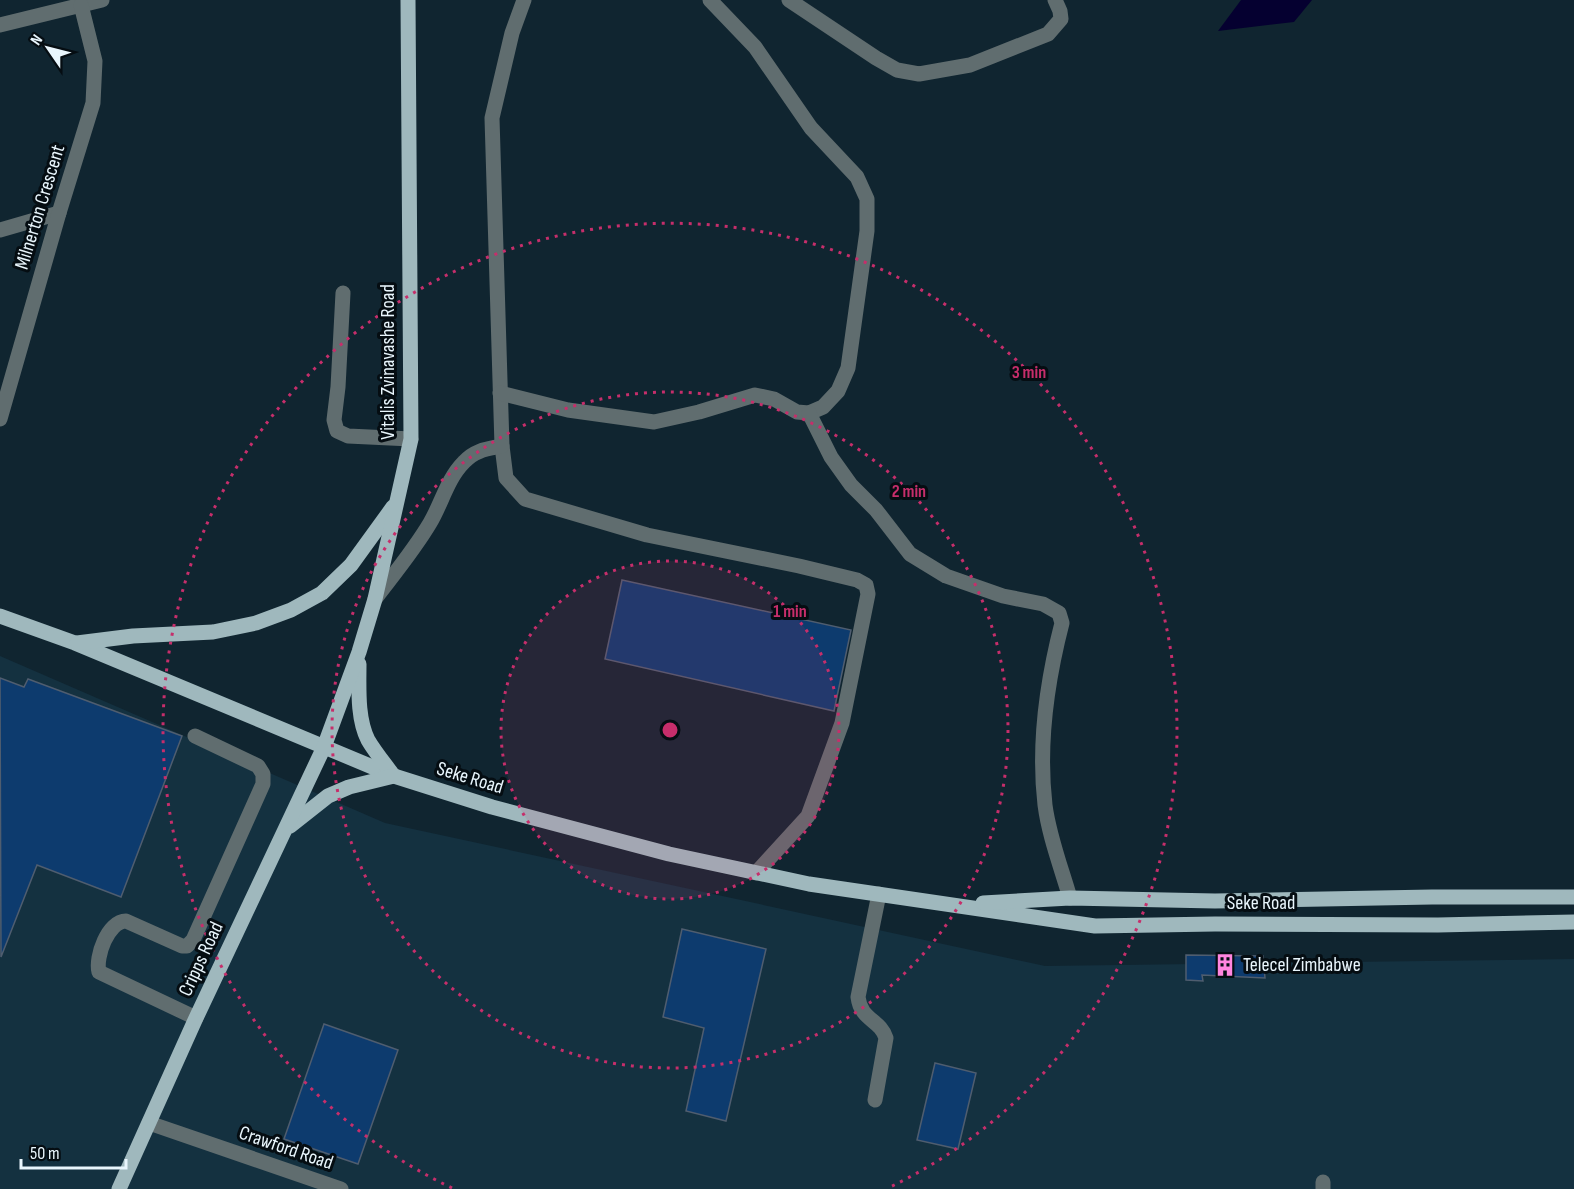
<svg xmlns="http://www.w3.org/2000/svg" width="1574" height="1189" viewBox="0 0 1574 1189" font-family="'Sofia Sans Condensed',sans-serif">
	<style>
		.built { fill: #143140 }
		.water { fill: #050030 }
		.building { fill: #0d3b6e; stroke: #4f5d6f; stroke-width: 1.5 }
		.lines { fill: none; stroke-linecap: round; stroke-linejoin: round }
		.minor { stroke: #606d6f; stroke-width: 15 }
		.major { stroke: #9fb8bd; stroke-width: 15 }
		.ring { fill: none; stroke: #c62e6b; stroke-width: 3; stroke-dasharray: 3 6 }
		.labels { text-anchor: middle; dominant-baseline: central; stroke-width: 6; stroke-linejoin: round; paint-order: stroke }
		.street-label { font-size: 20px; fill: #e9f6fd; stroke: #050d12 }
		.poi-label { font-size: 20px; fill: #e9f6fd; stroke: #050d12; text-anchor: start }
		.centre { fill: #c62e6b; stroke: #050d12; stroke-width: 3 }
		.ring-label { font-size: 18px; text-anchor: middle; font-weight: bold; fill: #c62e6b; stroke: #050d12; stroke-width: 6; stroke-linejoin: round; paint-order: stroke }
	</style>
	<rect width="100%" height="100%" fill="#102530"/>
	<!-- built -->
	<path class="built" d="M0 656 385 823 1045 966 1574 959V1189H0Z"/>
	<!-- water -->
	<path class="water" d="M1241 0H1312L1294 22 1218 31Z"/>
	<!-- building -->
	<g class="building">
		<path d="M622 580 851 630 834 711 605 659Z"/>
		<path d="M0 678 24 687 28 679 182 736 121 897 37 865 1 957Z"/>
		<path d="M682 929 766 949 726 1121 686 1111 704 1028 663 1017Z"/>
		<path d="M1186 955 1263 956 1265 978 1202 975 1203 981 1186 980Z"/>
		<path d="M324 1024 398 1050 358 1164 284 1139Z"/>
		<path d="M935 1063 976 1073 958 1149 917 1140Z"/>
	</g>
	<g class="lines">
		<!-- minor -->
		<g class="minor">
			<path d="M524 0 512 33 492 118 502 446 506 478 525 499 647 535 799 566 857 580 866 585 868 594 842 723 808 816 756 873"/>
			<path d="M789 0 876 58 897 70 919 74 970 65 1048 34 1061 19 1060 11 1055 0"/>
			<path d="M0 25 102 0"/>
			<path d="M0 230 59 213"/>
			<path d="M343 293 338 387 334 420 337 431 348 436 411 439"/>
			<path d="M500 393 568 410 654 422 699 412 755 395 774 399 797 412 809 413 823 407 838 391 848 368 867 231V199L857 177 811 128 755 47 710 0"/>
			<path d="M809 413 831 457 851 485 876 510 910 554 946 576 1003 596 1043 604 1059 613 1062 623C1047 681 1038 745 1045 805 1049 836 1061 867 1070 898"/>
			<path d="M0 419 59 213 93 103 95 61 81 5"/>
			<path d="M375 599C394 574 414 550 430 523 442 503 447 479 464 462 475 450 487 449 502 446"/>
			<path d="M195 736 258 766 263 774V784L193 940 187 946H182L126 921C108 921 95 957 99 972L196 1018"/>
			<path d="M875 1100 886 1038C880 1019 861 1021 858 997L879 894"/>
			<path d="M149 1123 341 1189"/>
			<path d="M1323 1189V1182"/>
		</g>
		<!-- major -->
		<g class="major">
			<path d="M0 616 75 643 394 776 492 807 669 854 809 884 1095 926 1215 924 1438 925 1574 922"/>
			<path d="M77 643 133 636 213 632 256 623 291 610 322 593 351 565 393 507"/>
			<path d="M359 664C359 688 357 718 368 740 375 752 385 764 393 775"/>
			<path d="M290 826 328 796 349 787 394 776"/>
			<path d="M983 903 1070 898 1215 901 1432 897H1574"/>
			<path d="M119 1189 196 1018 324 747 359 652 375 599 411 439 408 0"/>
		</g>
	</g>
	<!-- distance rings -->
	<circle cx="670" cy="730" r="169" fill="#c62e6b" fill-opacity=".12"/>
	<g class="ring">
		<circle cx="670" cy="730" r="169"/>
		<circle cx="670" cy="730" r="338"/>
		<path d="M452 1188A507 507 0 1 1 888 1188"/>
	</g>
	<!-- icons -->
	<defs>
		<g id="building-bare" transform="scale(1.8)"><path d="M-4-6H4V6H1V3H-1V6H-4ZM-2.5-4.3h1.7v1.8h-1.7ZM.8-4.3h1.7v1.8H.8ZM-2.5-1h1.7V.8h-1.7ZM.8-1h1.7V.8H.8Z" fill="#ff85df" stroke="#050d12" stroke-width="2.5" paint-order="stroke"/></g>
	</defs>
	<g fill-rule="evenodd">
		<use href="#building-bare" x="1225" y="965"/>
	</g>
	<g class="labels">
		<!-- street labels -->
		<g class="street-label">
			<text transform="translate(40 207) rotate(-73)">Milnerton Crescent</text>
			<text transform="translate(388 362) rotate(-90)">Vitalis Zvinavashe Road</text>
			<text transform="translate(470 778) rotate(17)">Seke Road</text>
			<text x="1261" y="903">Seke Road</text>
			<text transform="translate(201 959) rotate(-65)">Cripps Road</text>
			<text transform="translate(286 1148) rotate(19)">Crawford Road</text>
		</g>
		<!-- poi labels -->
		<g class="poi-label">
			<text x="1243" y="965">Telecel Zimbabwe</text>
		</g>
	</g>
	<circle cx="670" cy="730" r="9" class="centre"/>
	<g class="ring-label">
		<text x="1029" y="378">3 min</text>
		<text x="909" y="497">2 min</text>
		<text x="790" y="617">1 min</text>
	</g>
	<!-- north arrow -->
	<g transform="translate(48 48) rotate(305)" stroke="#050d12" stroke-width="4.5" paint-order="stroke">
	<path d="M0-4.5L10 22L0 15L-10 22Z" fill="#e9f6fd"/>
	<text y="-9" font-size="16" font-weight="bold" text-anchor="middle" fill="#e9f6fd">N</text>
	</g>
	<!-- scale -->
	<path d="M21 1159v9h105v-9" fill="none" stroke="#e9f6fd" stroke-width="3"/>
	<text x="30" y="1159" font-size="18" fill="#e9f6fd" stroke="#050d12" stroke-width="4.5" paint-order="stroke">50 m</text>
</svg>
